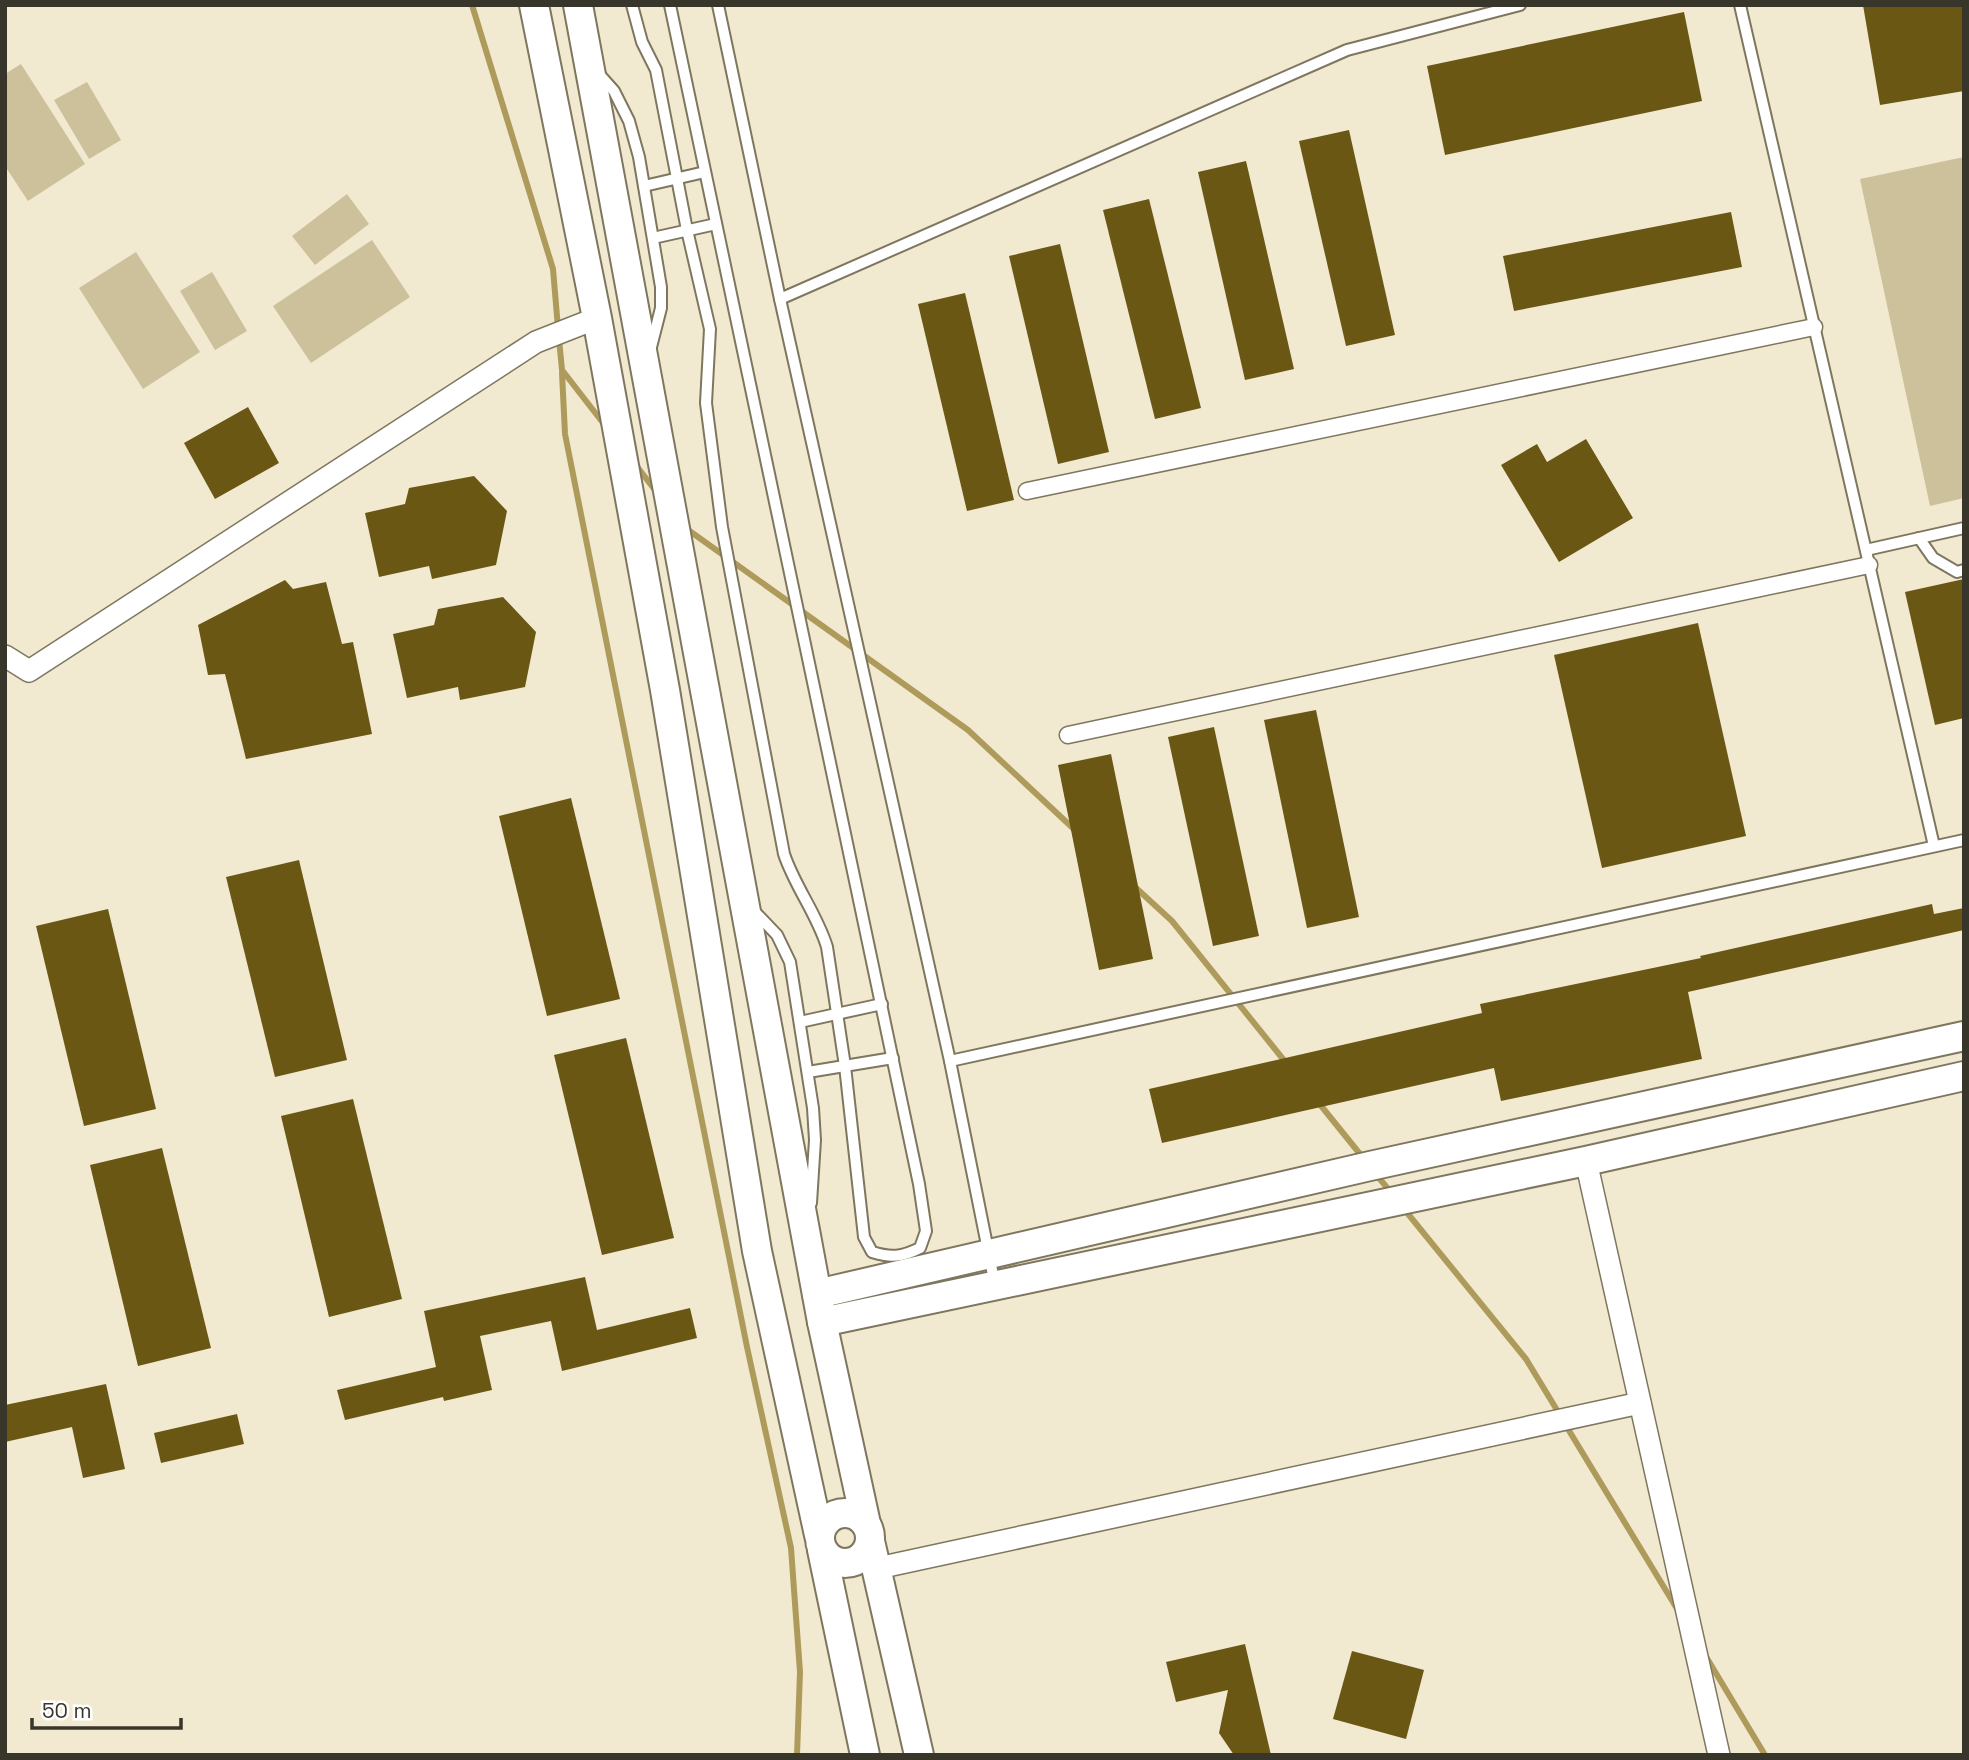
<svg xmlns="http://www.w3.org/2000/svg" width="1969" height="1760" viewBox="0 0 1969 1760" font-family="'Space Grotesk',sans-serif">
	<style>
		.green { fill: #cdc19c }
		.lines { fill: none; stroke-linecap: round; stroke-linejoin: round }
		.stream { stroke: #ae9b5c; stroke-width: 6 }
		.building { fill: #6a5714 }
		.service-casing { stroke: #7e765f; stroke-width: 14 }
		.pedestrian-casing { stroke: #7e765f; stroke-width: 19 }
		.minor-casing { stroke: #7e765f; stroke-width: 24 }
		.tertiary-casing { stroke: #7e765f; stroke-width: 32 }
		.service { stroke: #fff; stroke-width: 10 }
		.pedestrian { stroke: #fff; stroke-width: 16 }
		.minor { stroke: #fff; stroke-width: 21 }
		.tertiary { stroke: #fff; stroke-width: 28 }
	</style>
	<rect width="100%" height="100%" fill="#f2ead0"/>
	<!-- green -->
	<g class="green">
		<path d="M21 64 85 164 28 201 5 166V74Z"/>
		<path d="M87 82 121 140 89 159 54 100Z"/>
		<path d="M1964 157V498L1930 506 1860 179Z"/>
		<path d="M347 194 369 224 315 265 292 236Z"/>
		<path d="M372 240 410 297 311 363 273 306Z"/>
		<path d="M136 252 200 352 143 389 79 288Z"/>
		<path d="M212 272 247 331 215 350 180 291Z"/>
	</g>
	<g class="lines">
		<!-- stream -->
		<g class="stream">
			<path d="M472 5 553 269 558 328"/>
			<path d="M559 339 562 370 607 428"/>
			<path d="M562 373 565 434 747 1347 791 1548 800 1672 797 1755"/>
			<path d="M635 464 658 494"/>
			<path d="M684 527 968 730 1076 831"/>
			<path d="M1135 887 1172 921 1287 1064"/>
			<path d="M1318 1102 1364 1159"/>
			<path d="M1375 1173 1393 1195"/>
			<path d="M1404 1209 1526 1359 1560 1415"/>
			<path d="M1565 1424 1679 1612"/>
			<path d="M1705 1655 1765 1755"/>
		</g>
	</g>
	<!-- building -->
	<g class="building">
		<path d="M1863 5H1964V91L1880 105Z"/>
		<path d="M1684 12 1702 101 1445 155 1427 66Z"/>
		<path d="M1349 130 1395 335 1346 346 1299 141Z"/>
		<path d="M1246 161 1294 369 1245 380 1198 172Z"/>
		<path d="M1149 199 1201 408 1155 419 1103 210Z"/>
		<path d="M1731 212 1742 267 1514 311 1503 256Z"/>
		<path d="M1060 244 1109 452 1058 464 1009 256Z"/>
		<path d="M965 293 1014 500 967 511 918 304Z"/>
		<path d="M248 407 279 463 215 499 184 443Z"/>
		<path d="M1586 439 1633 518 1559 562 1501 465 1537 444 1547 462Z"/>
		<path d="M474 476 507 511 496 565 432 579 429 566 379 577 365 513 405 504 409 488Z"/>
		<path d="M1964 579V718L1935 725 1905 592Z"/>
		<path d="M285 580 293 589 326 582 342 644 353 642 372 734 246 759 225 674 208 675 198 625Z"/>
		<path d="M503 597 536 632 525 687 460 700 458 687 407 698 393 634 434 625 438 609Z"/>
		<path d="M1698 623 1746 836 1602 868 1554 655Z"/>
		<path d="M1316 710 1359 917 1307 928 1264 720Z"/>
		<path d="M1214 727 1259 936 1213 946 1168 737Z"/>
		<path d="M1111 754 1153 959 1099 970 1058 765Z"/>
		<path d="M571 798 620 999 547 1016 499 816Z"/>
		<path d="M299 860 347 1060 275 1077 226 877Z"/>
		<path d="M1932 904 1934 914 1964 908V930L1688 992 1702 1059 1501 1101 1494 1068 1162 1143 1149 1089 1482 1013 1480 1004 1701 958 1700 956Z"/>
		<path d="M108 909 156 1109 84 1126 36 926Z"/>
		<path d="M626 1038 674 1238 602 1255 554 1055Z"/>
		<path d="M353 1099 402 1299 329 1317 281 1116Z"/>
		<path d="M162 1148 211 1348 138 1366 90 1165Z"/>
		<path d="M585 1277 597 1330 690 1308 697 1338 562 1371 551 1321 480 1336 492 1390 444 1401 443 1397 345 1420 337 1390 436 1367 424 1311Z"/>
		<path d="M106 1384 125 1469 83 1478 72 1427 5 1442V1405Z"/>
		<path d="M237 1414 244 1444 161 1463 154 1433Z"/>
		<path d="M1245 1644 1271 1755H1234L1219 1733 1228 1690 1176 1702 1166 1662Z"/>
		<path d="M1352 1651 1424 1670 1406 1739 1333 1719Z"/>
	</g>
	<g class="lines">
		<!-- service casing -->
		<g class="service-casing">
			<g id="service">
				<path d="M632 5 642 42 656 70 687 230 710 329 706 403 722 527 784 854C795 887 817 914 827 947L845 1066 864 1237 872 1252C891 1258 902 1257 920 1248L926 1231 919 1184 670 5"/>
				<path d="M718 5 780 299 950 1061 1964 840"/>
				<path d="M1740 5 1934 846"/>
				<path d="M598 73 614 91 629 121 639 157 661 287V308L650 351"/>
				<path d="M644 186 705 172"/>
				<path d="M653 238 716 224"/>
				<path d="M780 299 1347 50 1520 5"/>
				<path d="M1919 538 1933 558 1957 572 1964 570"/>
				<path d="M1866 550 1964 528"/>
				<path d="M754 911 777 935 790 962 813 1108 815 1140 811 1203"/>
				<path d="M800 1022 882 1004"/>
				<path d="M950 1061 995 1285"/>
				<path d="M808 1072 893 1058"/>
			</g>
		</g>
		<!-- pedestrian casing -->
		<g class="pedestrian-casing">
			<g id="pedestrian">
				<path d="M1027 491 1814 327"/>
				<path d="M1068 735 1869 565"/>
			</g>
		</g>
		<!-- minor casing -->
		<g class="minor-casing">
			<g id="minor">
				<path d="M5 656 29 671 536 342 597 318"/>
				<path d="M1586 1161 1719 1755"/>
				<path d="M878 1568 1640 1403"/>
			</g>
		</g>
		<!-- tertiary casing -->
		<g class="tertiary-casing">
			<g id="tertiary">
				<path d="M534 5 597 318 665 690 757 1251 819 1535"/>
				<path d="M578 5 822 1322 866 1524"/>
				<path d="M817 1294 1370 1166 1964 1036"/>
				<path d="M822 1322 1586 1161 1964 1076"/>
				<circle cx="845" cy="1538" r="25"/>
				<path d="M870 1541 919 1755"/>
				<path d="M822 1550 865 1755"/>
			</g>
		</g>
		<!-- service -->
		<use href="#service" class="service"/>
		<!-- pedestrian -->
		<use href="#pedestrian" class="pedestrian"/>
		<!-- minor -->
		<use href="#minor" class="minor"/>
		<!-- tertiary -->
		<use href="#tertiary" class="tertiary"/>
	</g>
	<!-- border -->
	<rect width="1969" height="1760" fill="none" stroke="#38352a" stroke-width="14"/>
	<!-- scale -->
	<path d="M32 1718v10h149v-10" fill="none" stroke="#38352a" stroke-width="3.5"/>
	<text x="42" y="1718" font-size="21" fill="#38352a" stroke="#ffffff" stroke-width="5" paint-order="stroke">50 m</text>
</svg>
